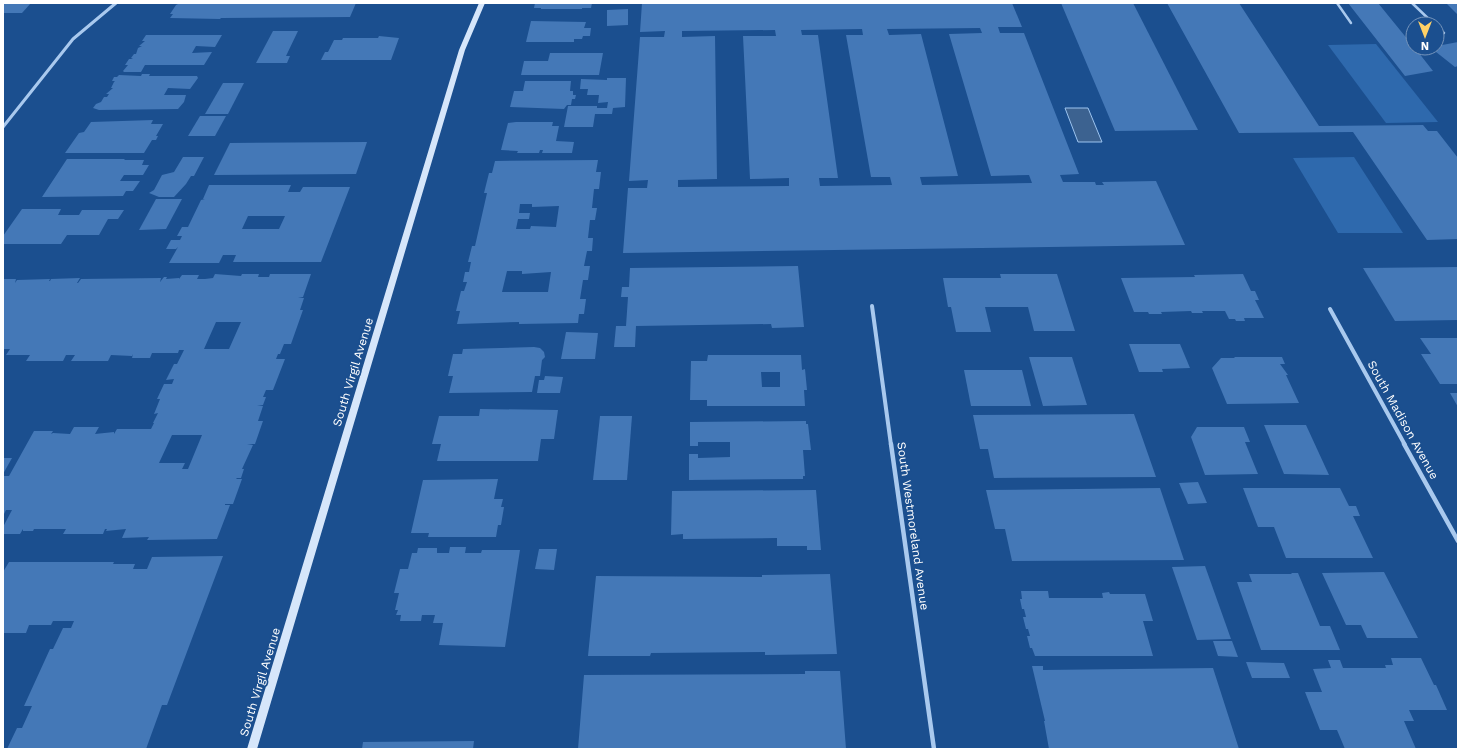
<svg xmlns="http://www.w3.org/2000/svg" width="1461" height="752" viewBox="0 0 1461 752" font-family="'Work Sans',sans-serif">
	<style>
		.green { fill: #2e69ad }
		.water { fill: #3c6290; stroke: #9cc4f0 }
		.building { fill: #4478b7; fill-rule: evenodd }
		.lines { fill: none; stroke-linecap: round; stroke-linejoin: round }
		.lane { stroke: #a9c9ee; stroke-width: 2.5 }
		.street-far2 { stroke: #a9c9ee; stroke-width: 3 }
		.street-far1 { stroke: #a9c9ee; stroke-width: 4 }
		.street { stroke: #a9c9ee; stroke-width: 4.5 }
		.secondary { fill: #d6e6fa; fill-rule: evenodd }
		.labels { text-anchor: middle; dominant-baseline: central; stroke-width: 3.5; stroke-linejoin: round; paint-order: stroke }
		.street-label { font-size: 12px; fill: #fff; stroke: #1b4f8f }
	</style>
	<rect width="100%" height="100%" fill="#1b4f8f"/>
	<!-- green -->
	<g class="green">
		<path d="M1376 44 1438 122 1386 123 1328 45Z"/>
		<path d="M1354 157 1403 233H1338L1293 158Z"/>
	</g>
	<!-- water -->
	<path class="water" d="M1065 108H1088L1102 142H1078Z"/>
	<!-- building -->
	<g class="building">
		<path d="M3 3H31L22 13H3Z"/>
		<path d="M180 3H356L350 17 221 18 220 19 170 18 173 14H170L176 5Z"/>
		<path d="M535 3H592L591 8H582V9H541V8H534Z"/>
		<path d="M642 3H1012L1022 27H998L1000 33H1024L1079 174 1060 175 1063 182H1095L1096 185H1104L1102 182 1156 181 1185 245 623 253 628 188H647L648 180 629 181 640 37H664L665 31 640 32ZM980 28 982 33 949 34 991 176 1029 175 1032 183 922 185 920 177 958 176 921 34 889 35 887 29ZM862 29 863 35H846L871 177H890L892 185 820 186 819 178H838L818 35H802L801 30ZM775 30 776 36H743L750 179 789 178V186L678 187V180L717 179 715 36 682 37V31Z"/>
		<path d="M1061 3H1133L1198 130 1115 131Z"/>
		<path d="M1167 3H1239L1319 126 1423 125 1428 131H1437L1458 158V239L1427 240 1353 132 1239 133Z"/>
		<path d="M1348 3H1378L1413 46V48H1415L1433 71 1405 76Z"/>
		<path d="M1446 3H1458V15Z"/>
		<path d="M628 9V25L607 26V10Z"/>
		<path d="M531 21 586 22 584 28H591L590 36H583L582 39H574V42H526Z"/>
		<path d="M273 31H298L286 56H290L287 63H256Z"/>
		<path d="M146 35H222L215 47 196 46 192 53 212 52 204 65H145L141 72H123L124 71H123L128 65H125L129 59H133L131 58 134 54H136L138 48 142 46H139L145 41H142Z"/>
		<path d="M379 36 399 38 391 60H321L325 52H328L334 40H342L343 38H378Z"/>
		<path d="M1458 42V66L1455 67 1431 48H1437V46Z"/>
		<path d="M550 53H603L599 75H521L524 61H548Z"/>
		<path d="M142 74H150L149 76H197L198 78 190 89 168 88 164 95H186L184 102 178 109 99 110 93 108 96 104 101 102 104 97H107L109 94H106L113 88H111L114 82 115 81H112L114 77H117L119 75 141 76Z"/>
		<path d="M607 78H626L625 107 613 108 612 114H595L593 127H564L568 106H597V108H607L608 102 598 103 599 95H587L588 89H580L581 79 607 80Z"/>
		<path d="M525 81H571L570 91H573V95H576L575 99H572L571 105H567L564 109 510 107 514 91H523Z"/>
		<path d="M223 83H244L228 114H205Z"/>
		<path d="M200 116H226L215 136H188Z"/>
		<path d="M153 120 151 124H163L156 136H158L156 140H152L144 153H65L79 133 84 132 91 122Z"/>
		<path d="M516 122H553L552 126H559L556 141 574 142 572 153H542L543 150H540L539 153H517L518 151 501 150 508 123Z"/>
		<path d="M367 142 356 174 214 175 230 143Z"/>
		<path d="M183 157H204L194 176H191L186 184 174 197H159L149 193 154 190 162 175 174 172Z"/>
		<path d="M67 159H125L124 160H144L142 165H149L143 175H124L120 181H140L133 191H126L123 196 42 197Z"/>
		<path d="M598 160 596 172H601L599 189H594L592 208H597L595 220H590L588 238H593L592 251H587L584 266H590L588 280H583L580 299H586L584 314H579L578 323 519 324V322L457 324 460 311H456L461 291H464L467 282H463L465 272H469L471 262H468L472 246H475L487 193H484L489 173H492L495 161ZM520 204H532V207L559 206 556 227 531 226 530 229H516L518 219H529L530 213H519ZM507 271H522V274L551 272 548 292H502Z"/>
		<path d="M209 185H291L288 192H300L303 187H350L321 262H233L236 255H223L219 263H169L178 247 176 249H166L171 240H180L182 236H177L182 227H188L201 200 205 199H203ZM248 216H285L279 229H242Z"/>
		<path d="M156 199H182L166 229 139 230Z"/>
		<path d="M22 209H61L58 215H79L82 210H124L118 219H108L99 235H67L61 244H3V236Z"/>
		<path d="M798 266 804 327 772 328 771 324 636 326 635 347H614L616 326H626L628 297H621L622 287H629L630 268Z"/>
		<path d="M1458 267V320L1395 321 1363 268Z"/>
		<path d="M215 274 241 276 242 274H259L258 277H269L270 274H311L303 297 298 298H304L300 310H303L291 344H284L280 354H278L276 359H285L273 390H266L263 397H266L263 405 257 406H263L258 421H263L255 444H247L253 445 242 469H244L241 478H237L236 479H242L233 504H225V505H230L217 539 147 540 149 537 122 538 126 529 106 531 107 529H105L103 534H63L66 529H34L33 531H23V529L20 534H3V527L12 510H6L3 516V476H9L34 431H53L51 434 53 433 70 434 74 427H99L95 434 114 432V434L117 429H151L154 423H153L158 413 154 414 160 399H157L164 384H172L174 379 166 380 174 364H177L184 350H179L178 353H152L150 358H132L133 354 132 356 111 355 108 361H71L75 355H66L63 361H26L30 355H6L10 349H3V279H16L15 283 17 280 50 279 49 281H50L51 279 80 278 77 283H78L81 279 161 278 160 282 164 277H167L166 279 179 278V279L182 275H199L197 279H205L213 278ZM216 322H241L229 349H204ZM172 435H202L188 469H182L185 463H159Z"/>
		<path d="M1000 274H1057L1075 331H1034L1028 307H985L991 332H956L951 307H948L943 278H1001Z"/>
		<path d="M1243 274 1251 291H1255L1259 300H1255L1264 318H1244L1245 321H1236L1235 319H1229L1225 311H1202L1203 313H1192L1191 311 1161 312 1162 314H1149L1148 312H1134L1121 278 1195 277 1194 275Z"/>
		<path d="M566 332 598 333 595 359H561Z"/>
		<path d="M1420 338H1458V384H1440L1421 354H1431Z"/>
		<path d="M1129 344H1180L1190 368 1162 369 1163 372H1139Z"/>
		<path d="M534 347 540 348 544 352 545 357 542 360 540 376H535L532 392 449 393 453 376H448L453 354H462L463 349Z"/>
		<path d="M708 355H801L802 370 805 369 807 390H804L805 406H707V400H690L691 361H707ZM761 372H780V387H762Z"/>
		<path d="M1029 357H1072L1087 405 1043 406Z"/>
		<path d="M1234 357H1282L1285 364H1280L1288 375H1286L1299 403 1227 404 1212 368 1221 358H1235Z"/>
		<path d="M964 370H1022L1031 406H971Z"/>
		<path d="M545 376 563 377 560 393H537L539 380H544Z"/>
		<path d="M1450 393H1458V407Z"/>
		<path d="M480 409 558 410 554 439H541L538 461H437L441 444H432L439 416H479Z"/>
		<path d="M1134 414 1156 477 994 478 988 449H980L973 415Z"/>
		<path d="M600 416H632L627 480H593Z"/>
		<path d="M806 421V424H808L811 450H803L805 476H803V479L689 480V454H698V458L730 457V442H698V446H690V422Z"/>
		<path d="M1264 425H1306L1329 475 1284 474Z"/>
		<path d="M1197 427H1244L1250 442H1245L1258 474 1205 475 1191 437Z"/>
		<path d="M3 458H12L3 474Z"/>
		<path d="M498 479 494 499H503L501 507H504L501 525H498L496 537H428L429 533H411L423 480Z"/>
		<path d="M1198 482 1207 503 1188 504 1179 483Z"/>
		<path d="M1160 488 1184 560 1012 561 1005 529H995L986 490Z"/>
		<path d="M1243 488H1340L1349 506H1356L1360 516H1353L1373 558H1286L1274 527H1258Z"/>
		<path d="M816 490 821 550H807V546H777V538L683 539V534L671 535 672 491Z"/>
		<path d="M450 547H466L465 553H481L482 550H520L505 647 439 645 443 623H433L435 615H422L421 621H400L401 615H396L398 610H395L399 593H394L400 569H408L412 553H417L418 548H437V553H449Z"/>
		<path d="M539 549H557L554 570 535 569Z"/>
		<path d="M223 556 167 705H162L146 749H7L17 728H22L32 706H24L50 649H53L63 628H71L74 621H53L51 625H29L26 633H3V572L9 562H114L113 564H135L133 569H147L152 557Z"/>
		<path d="M1205 566 1231 639 1197 640 1172 567Z"/>
		<path d="M1384 572 1418 638H1367L1361 625H1346L1322 573Z"/>
		<path d="M1291 573H1298L1320 626H1330L1340 650H1261L1237 582H1252L1249 574H1292Z"/>
		<path d="M830 574 837 654 765 655V652L651 653 650 656H588L596 576 762 577V575Z"/>
		<path d="M1021 591H1048L1049 598H1103L1102 593 1109 592 1110 594H1145L1153 621H1143L1153 656H1035L1032 648H1030L1027 636H1030L1028 629H1026L1023 617H1026L1024 609H1022L1020 599H1022Z"/>
		<path d="M1213 641H1232L1238 657 1218 656Z"/>
		<path d="M1391 658H1421L1434 685H1436L1447 710H1409L1414 721H1404L1416 749H1345L1337 730H1320L1305 692H1322L1313 669 1331 668 1328 660H1340L1343 668H1386L1385 665H1393Z"/>
		<path d="M1246 662 1284 663 1290 678H1252Z"/>
		<path d="M1032 666H1043V670L1213 668 1239 749H1049L1044 721H1045Z"/>
		<path d="M805 671H840L846 749H578L584 675 805 674Z"/>
		<path d="M474 741 473 749H362L363 742Z"/>
	</g>
	<g class="lines">
		<!-- lane -->
		<g class="lane">
			<path d="M1337 3 1351 23"/>
			<path d="M1412 3 1434 24"/>
			<path d="M1437 27 1444 33"/>
		</g>
		<!-- street-far2 -->
		<path class="street-far2" d="M3 127 73 39 116 3"/>
		<!-- street-far1 -->
		<g class="street-far1">
			<path d="M872 306 891 445"/>
			<path d="M1330 309 1405 445"/>
		</g>
		<!-- street -->
		<g class="street">
			<path d="M891 444 934 749"/>
			<path d="M1404 444 1458 541"/>
		</g>
		<!-- secondary -->
		<path class="secondary" d="M479 3H485L465 50 257 749H247L459 50Z"/>
	</g>
	<g class="labels">
		<!-- street labels -->
		<g class="street-label">
			<text transform="translate(353 372) rotate(-73)">South Virgil Avenue</text>
			<text transform="translate(1403 420) rotate(61)">South Madison Avenue</text>
			<text transform="translate(913 526) rotate(82)">South Westmoreland Avenue</text>
			<text transform="translate(260 682) rotate(-73)">South Virgil Avenue</text>
		</g>
	</g>
	<!-- border -->
	<rect width="1461" height="752" fill="none" stroke="#ffffff" stroke-width="8"/>
	<!-- north arrow -->
	<g transform="translate(1425 36) rotate(180)"><circle r="19" fill="#1b4f8f" stroke="#7695bc"/>
	<path d="M0-3L7 15L0 10L-7 15Z" fill="#ffd166"/>
	<text y="-6" font-size="11" font-weight="bold" text-anchor="middle" fill="#ffffff">N</text>
	</g>
</svg>
